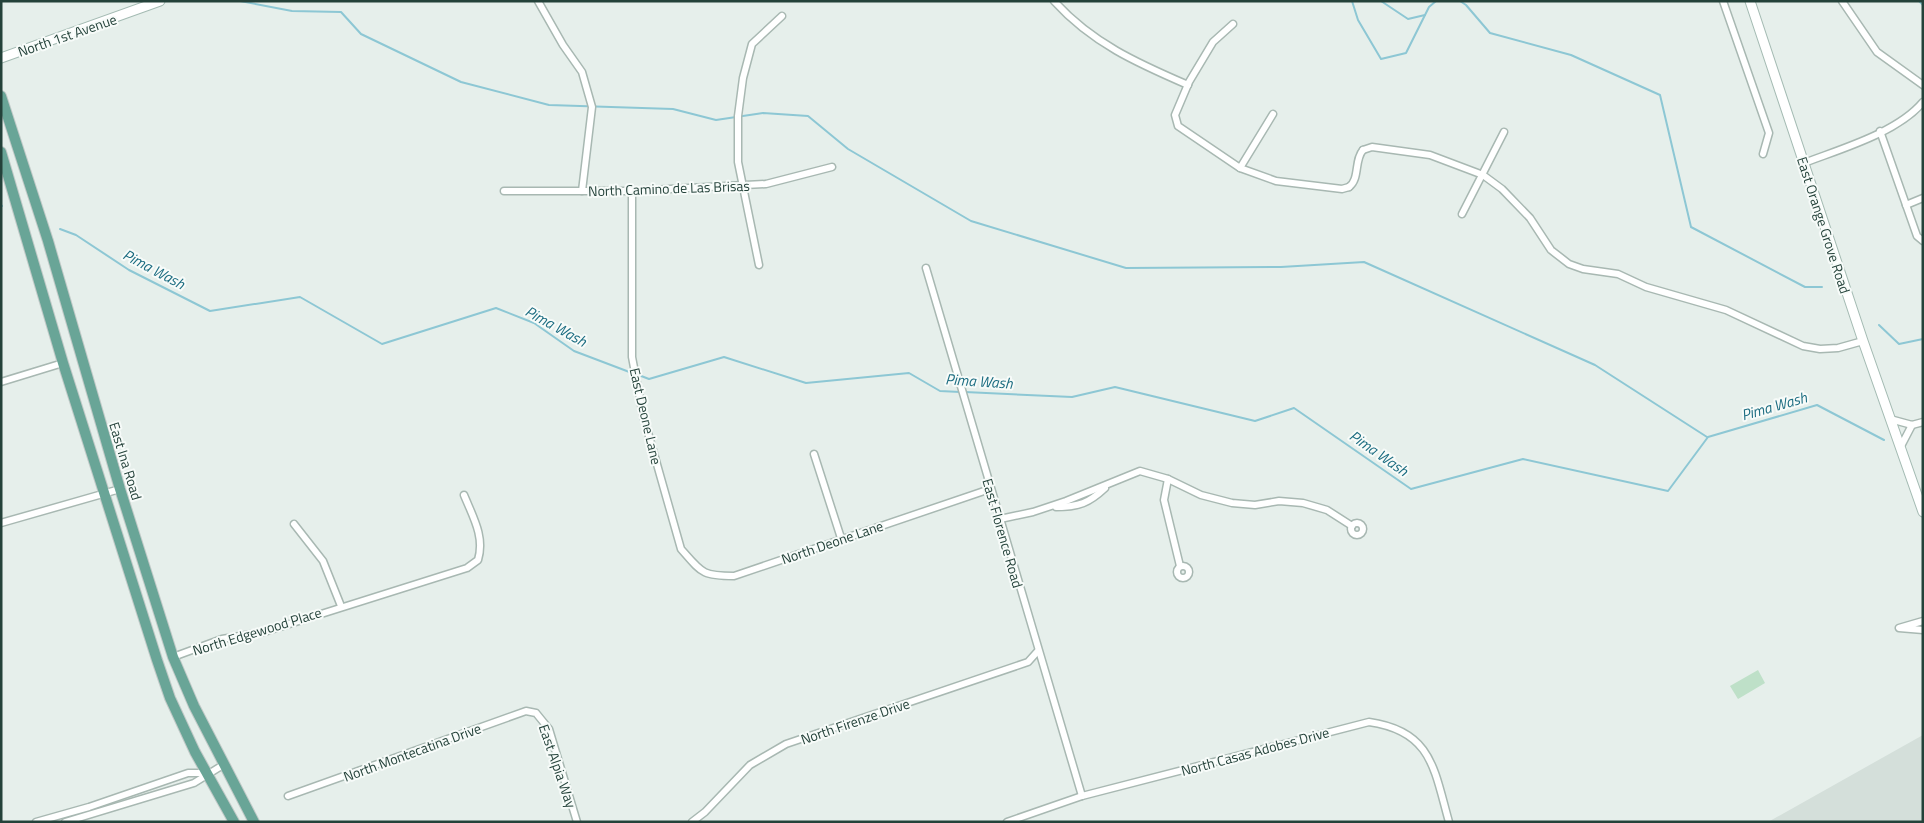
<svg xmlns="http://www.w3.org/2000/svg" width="1924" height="823" viewBox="0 0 1924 823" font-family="'Titillium Web',sans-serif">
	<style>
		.built { fill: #d4dfda }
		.green { fill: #bee0c8 }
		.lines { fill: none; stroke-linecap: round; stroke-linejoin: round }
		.stream { stroke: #8dc7d4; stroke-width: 2 }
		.minor-casing { stroke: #a8b8b2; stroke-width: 9 }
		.secondary-casing { stroke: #a4bbb3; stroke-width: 11 }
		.primary-casing { stroke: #c2cac8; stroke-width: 12 }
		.minor { stroke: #fff; stroke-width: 6 }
		.secondary { stroke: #fff; stroke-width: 9 }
		.primary { stroke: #69a597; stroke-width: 10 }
		.labels { text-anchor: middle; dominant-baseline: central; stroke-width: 4; stroke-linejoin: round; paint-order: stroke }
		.street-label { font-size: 14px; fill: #24423a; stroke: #f7fbf9 }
		.water-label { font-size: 15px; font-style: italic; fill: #1b6c80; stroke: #f7fbf9 }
	</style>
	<rect width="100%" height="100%" fill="#e6efeb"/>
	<!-- built -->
	<path class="built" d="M1923 735V822H1768Z"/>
	<!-- green -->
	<path class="green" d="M1758 670 1765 683 1738 699 1730 686Z"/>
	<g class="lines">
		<!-- stream -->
		<g class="stream">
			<path d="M240 1 292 11 341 12 361 34 461 82 549 105 673 109 716 120 763 113 808 116 848 149 971 221 1126 268 1281 267 1364 262 1595 365 1707 437"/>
			<path d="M1352 1 1358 20 1381 59 1406 53 1429 7 1436 1"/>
			<path d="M1381 1 1408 19 1425 15"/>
			<path d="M1460 1 1466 5 1490 33 1571 55 1660 95 1691 227 1805 287H1822"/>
			<path d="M1919 1 1923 5"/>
			<path d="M1 205 2 206"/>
			<path d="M60 229 76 235 129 270 210 311 300 297 382 344 496 308 534 323 574 351 632 373"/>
			<path d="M1879 325 1899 344 1923 339"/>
			<path d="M636 374 649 379 724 357 806 383 909 373 940 391 960 392"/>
			<path d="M965 392 1072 397 1115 387 1255 421 1294 408 1411 489 1523 459 1668 491 1708 437 1817 405 1884 440"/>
		</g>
		<!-- minor casing -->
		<g class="minor-casing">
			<g id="minor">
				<path d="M538 1 563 45 582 72 592 107 582 191"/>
				<path d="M1054 1C1092 43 1137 63 1188 85"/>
				<path d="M1723 1 1769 133 1763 154"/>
				<path d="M1842 1 1877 52 1923 85"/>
				<path d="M1233 24 1213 42 1189 82 1175 115 1178 126 1240 168 1276 181 1342 189 1349 187"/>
				<path d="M1880 131 1917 236 1923 241"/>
				<path d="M1363 150 1372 147 1430 155 1483 175 1502 189 1530 218 1551 250 1569 264 1583 269 1618 274 1646 287 1726 310 1803 346 1820 349 1838 348 1863 341"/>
				<path d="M1804 163C1840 149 1897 133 1923 102"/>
				<path d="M1240 168 1273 114"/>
				<path d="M1349 187C1360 179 1354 160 1363 150"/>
				<path d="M504 191H632L766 184 832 167"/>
				<path d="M632 191V357L643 415 681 549C702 573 702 576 734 576L990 489"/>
				<path d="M1906 205 1923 198"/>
				<path d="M1462 214 1504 132"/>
				<path d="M759 265 738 162V116L743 78 752 44 782 16"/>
				<path d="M926 268 1082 796"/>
				<path d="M1 382 63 363"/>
				<path d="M1890 419 1912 425 1923 422"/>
				<path d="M1900 448 1912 425"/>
				<path d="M814 454 841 538"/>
				<path d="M1168 479 1164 500 1180 566"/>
				<path d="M1056 507C1079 507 1089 503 1105 488"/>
				<path d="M1000 519 1033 512 1066 501 1140 471 1168 479 1201 495 1232 503 1255 505 1279 501 1303 503 1327 510 1352 526"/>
				<circle cx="1357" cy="529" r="6"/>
				<path d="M1 523 120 489"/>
				<path d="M294 524 323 561 341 606"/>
				<circle cx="1183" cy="572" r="6"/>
				<path d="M1923 621 1899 628 1923 630"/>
				<path d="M173 657 222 639 264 632 467 568 478 560C485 537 473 517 464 495"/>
				<path d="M288 796 526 711 536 713 549 729 577 822"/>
				<path d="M36 822 89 807 188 773H207"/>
				<path d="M65 822 194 783 223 765"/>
				<path d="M692 822 705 812 750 765 786 744 1028 662 1037 652"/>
				<path d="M1007 822 1082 796 1369 722C1432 731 1434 769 1449 822"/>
			</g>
		</g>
		<!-- secondary casing -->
		<g class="secondary-casing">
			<g id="secondary">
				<path d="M1750 1 1863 341 1923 512"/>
				<path d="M1 58 160 1"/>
			</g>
		</g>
		<!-- primary casing -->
		<g class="primary-casing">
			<g id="primary">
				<path d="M1 96 48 241 120 489 173 657 194 706 254 822"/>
				<path d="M1 152 63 363 157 660 170 698 195 752 234 822"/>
			</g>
		</g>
		<!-- minor -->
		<use href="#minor" class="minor"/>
		<!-- secondary -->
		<use href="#secondary" class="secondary"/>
		<!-- primary -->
		<use href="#primary" class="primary"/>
	</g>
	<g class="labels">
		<!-- street labels -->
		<g class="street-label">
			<text transform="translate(67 35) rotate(-19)">North 1st Avenue</text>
			<text transform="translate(669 188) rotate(-2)">North Camino de Las Brisas</text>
			<text transform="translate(1824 225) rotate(72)">East Orange Grove Road</text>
			<text transform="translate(646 416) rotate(77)">East Deone Lane</text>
			<text transform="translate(126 461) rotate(73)">East Ina Road</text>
			<text transform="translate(1003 533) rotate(74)">East Florence Road</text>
			<text transform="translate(832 542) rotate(-19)">North Deone Lane</text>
			<text transform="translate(257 631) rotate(-17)">North Edgewood Place</text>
			<text transform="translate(855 721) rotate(-19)">North Firenze Drive</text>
			<text transform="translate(1255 751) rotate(-15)">North Casas Adobes Drive</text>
			<text transform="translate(412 752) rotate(-20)">North Montecatina Drive</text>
			<text transform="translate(558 766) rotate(71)">East Alpia Way</text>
		</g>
		<!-- water labels -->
		<g class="water-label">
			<text transform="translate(154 269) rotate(28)">Pima Wash</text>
			<text transform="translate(556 326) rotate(29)">Pima Wash</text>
			<text transform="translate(979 381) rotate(4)">Pima Wash</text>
			<text transform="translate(1774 406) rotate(-16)">Pima Wash</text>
			<text transform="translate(1379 453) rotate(35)">Pima Wash</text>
		</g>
	</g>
	<!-- border -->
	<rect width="1924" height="823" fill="none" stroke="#24423a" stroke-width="5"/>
</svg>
